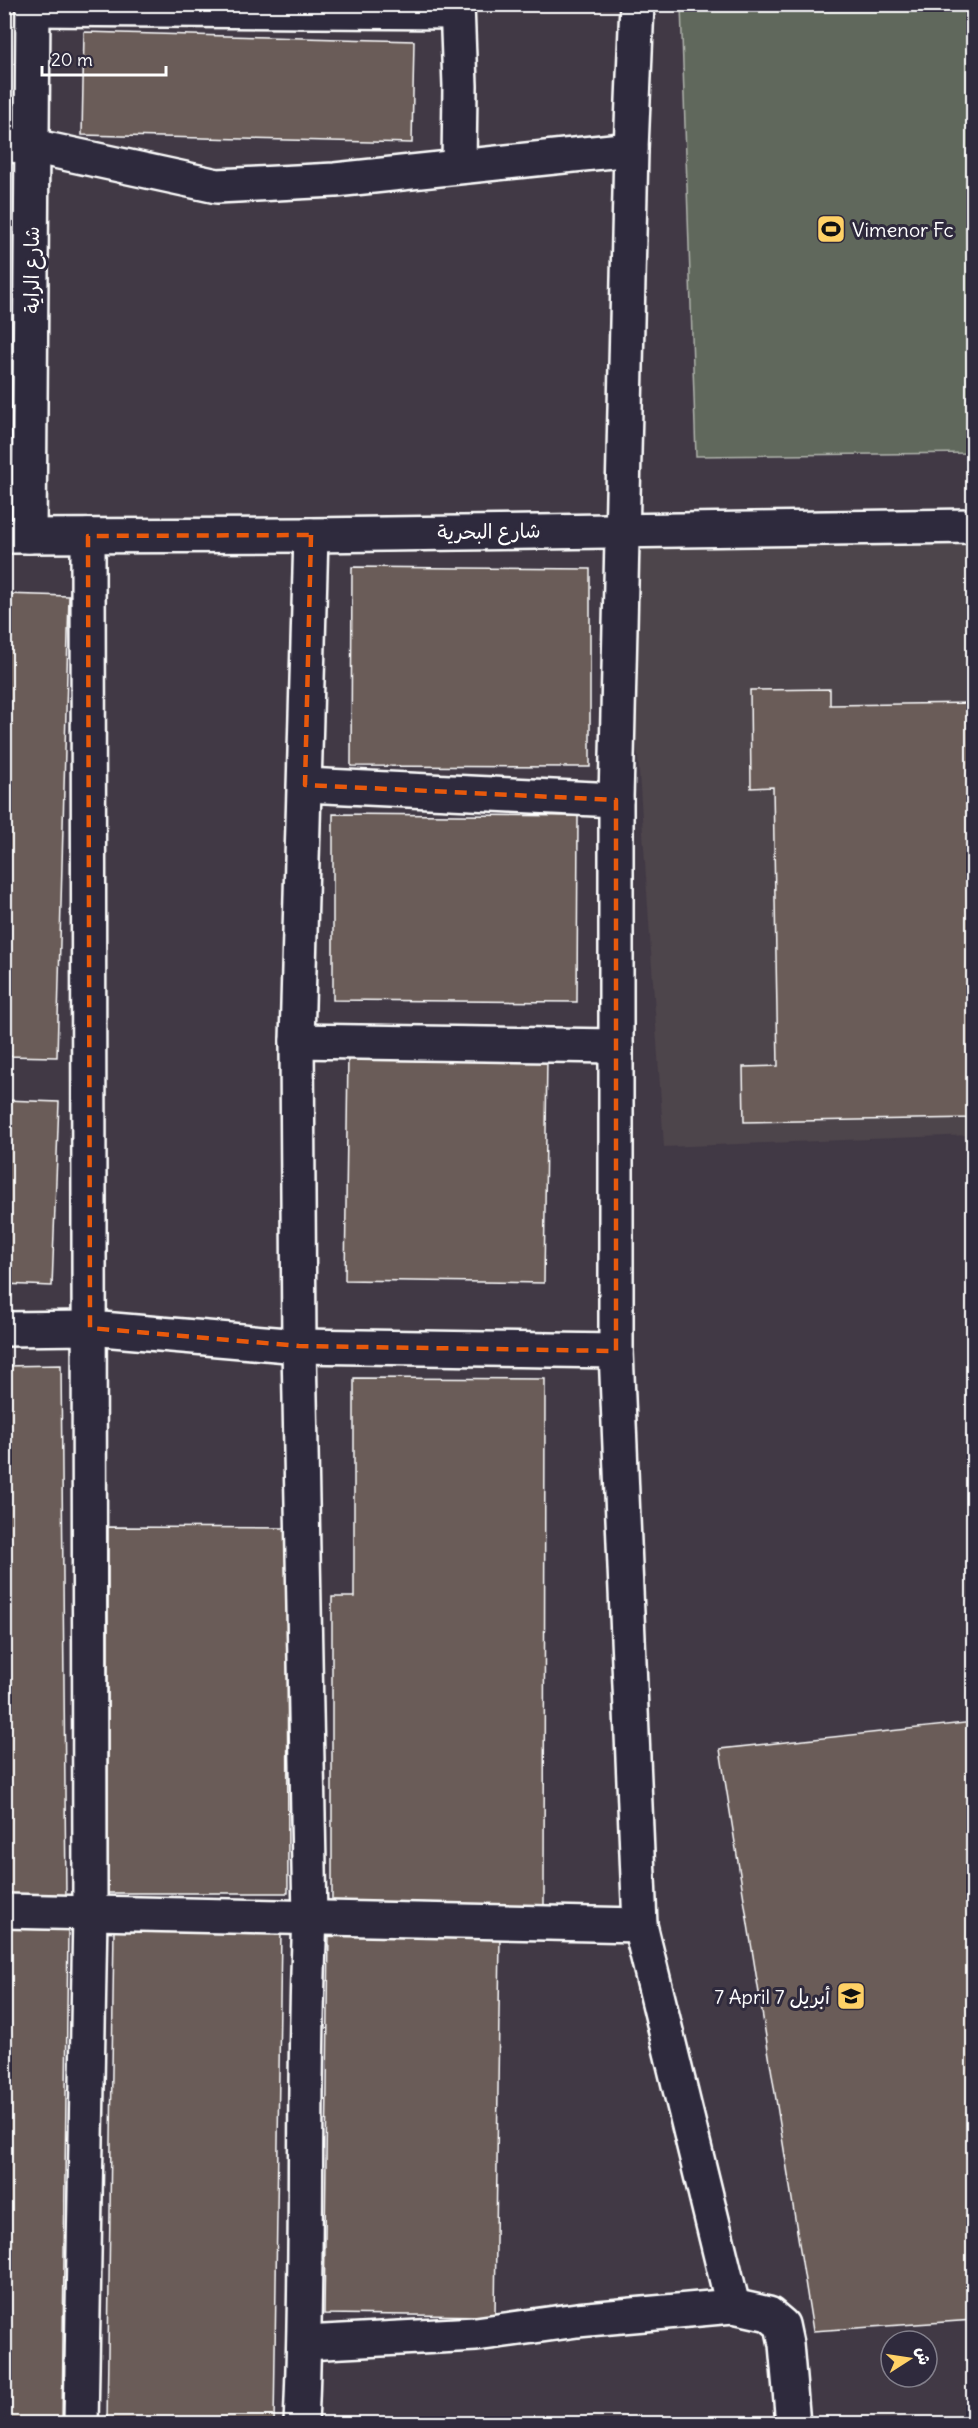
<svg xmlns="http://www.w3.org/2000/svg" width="978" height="2428" viewBox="0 0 978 2428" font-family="Delius,'Playpen Sans Arabic',sans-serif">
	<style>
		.built { fill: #4d444b }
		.green { fill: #60685b; stroke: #b0b4ad; stroke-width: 1.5 }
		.building { fill: #6a5c58; stroke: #fff; stroke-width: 1.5 }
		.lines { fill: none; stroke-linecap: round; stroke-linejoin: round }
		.street-casing { stroke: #fff; stroke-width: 38 }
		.street { stroke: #2f2a3d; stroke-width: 33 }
		.marked { fill: none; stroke: #e8590c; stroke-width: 4.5; stroke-dasharray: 12 8; stroke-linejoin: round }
		.labels { text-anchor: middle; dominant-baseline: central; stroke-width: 6; stroke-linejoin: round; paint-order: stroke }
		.poi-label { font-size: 20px; fill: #fff; stroke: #2f2a3d; text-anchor: start }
		.street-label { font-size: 20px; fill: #fff; stroke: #2f2a3d }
	</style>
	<rect width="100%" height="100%" fill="#413945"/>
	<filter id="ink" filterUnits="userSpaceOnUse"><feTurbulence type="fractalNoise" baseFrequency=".0167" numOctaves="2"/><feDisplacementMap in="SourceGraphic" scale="12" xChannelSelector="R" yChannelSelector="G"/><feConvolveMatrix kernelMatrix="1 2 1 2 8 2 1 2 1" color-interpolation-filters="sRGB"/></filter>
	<g filter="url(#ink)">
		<!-- built -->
		<path class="built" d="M973 527V1135L664 1147 623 533Z"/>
		<!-- green -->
		<path class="green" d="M681 5H973V453L696 456Z"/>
		<!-- building -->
		<g class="building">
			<path d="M84 32 414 41 412 143 82 135Z"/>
			<path d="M352 567 590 569V767L351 766Z"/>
			<path d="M4 594 69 596 57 1057 4 1056Z"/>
			<path d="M830 689V705L974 703V1118L744 1122 743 1067 778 1066 773 787 751 788 750 690Z"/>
			<path d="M333 814 578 816 577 1002 333 1000Z"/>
			<path d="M348 1054 547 1057 544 1283 345 1280Z"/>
			<path d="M4 1100 59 1102 52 1286 4 1284Z"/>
			<path d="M61 1365 66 1897 4 1898V1366Z"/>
			<path d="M354 1378 545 1379 544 1907 332 1906V1597H354Z"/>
			<path d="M108 1527 287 1528 288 1893H108Z"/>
			<path d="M974 1722V2320L813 2331 720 1749Z"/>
			<path d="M4 1929 68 1930 62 2424H4Z"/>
			<path d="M114 1929 281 1931 274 2424H107Z"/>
			<path d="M329 1933 500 1936 495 2316 324 2314Z"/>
		</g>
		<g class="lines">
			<!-- street casing -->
			<g class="street-casing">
				<g id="street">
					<path d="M457 4 460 86 459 166"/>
					<path d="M33 9 457 12"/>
					<path d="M4 145 32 146 217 186 335 180 631 149 637 4"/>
					<path d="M631 149 616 800V1351L640 1925 733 2306"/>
					<path d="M4 536 311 535 974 526"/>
					<path d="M29 536 33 4"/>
					<path d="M305 785 616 800"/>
					<path d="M297 1041 616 1046"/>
					<path d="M4 1329 90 1328 299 1346 616 1351"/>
					<path d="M4 1911 640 1925"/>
					<path d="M305 2343 476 2334 577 2320 733 2306 769 2314 782 2325 786 2344 793 2424"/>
					<path d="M81 2424 90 1913 88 536"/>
					<path d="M301 2424C309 2255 302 2087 310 1919L299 1346 297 1041 311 535"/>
				</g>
			</g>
			<!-- street -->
			<use href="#street" class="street"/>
		</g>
	</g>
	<!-- marked area -->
	<path class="marked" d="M311 535 305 785 616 800V1351L299 1346 90 1328 88 536Z"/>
	<!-- icons -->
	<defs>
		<g id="stadium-square" transform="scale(1.5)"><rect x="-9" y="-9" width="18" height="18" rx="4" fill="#ffd166" stroke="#2f2a3d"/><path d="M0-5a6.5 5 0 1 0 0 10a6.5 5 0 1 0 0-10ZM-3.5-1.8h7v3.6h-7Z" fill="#111"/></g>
		<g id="school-square" transform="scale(1.5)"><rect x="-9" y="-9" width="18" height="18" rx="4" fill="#ffd166" stroke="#2f2a3d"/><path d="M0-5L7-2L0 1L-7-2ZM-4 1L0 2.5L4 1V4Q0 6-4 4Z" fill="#111"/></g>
	</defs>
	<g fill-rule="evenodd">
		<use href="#stadium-square" x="831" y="229"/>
		<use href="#school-square" x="851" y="1996"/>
	</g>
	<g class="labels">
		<!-- poi labels -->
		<g class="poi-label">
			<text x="852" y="229">Vimenor Fc</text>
			<text x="830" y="1996" text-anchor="end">7 April 7 أبريل</text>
		</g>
		<!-- street labels -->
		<g class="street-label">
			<text transform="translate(31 270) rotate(-90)">شارع الراية</text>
			<text transform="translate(489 531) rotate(-1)">شارع البحرية</text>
		</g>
	</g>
	<!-- margin -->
	<rect width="978" height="2428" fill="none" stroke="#2f2a3d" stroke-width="24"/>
	<rect x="12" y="12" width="954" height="2404" fill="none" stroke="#fff" stroke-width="2" filter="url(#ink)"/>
	<!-- north arrow -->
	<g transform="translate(909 2359) rotate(78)"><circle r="28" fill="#2f2a3d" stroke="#827f8b" stroke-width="1.5"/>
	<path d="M0-4.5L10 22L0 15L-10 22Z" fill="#ffd166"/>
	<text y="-9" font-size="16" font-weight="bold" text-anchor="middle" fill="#ffffff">ش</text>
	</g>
	<!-- scale -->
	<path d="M42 66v9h124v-9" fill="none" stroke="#ffffff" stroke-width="3"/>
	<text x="51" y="66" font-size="18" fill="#ffffff" stroke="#2f2a3d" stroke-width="4.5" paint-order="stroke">20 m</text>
</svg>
